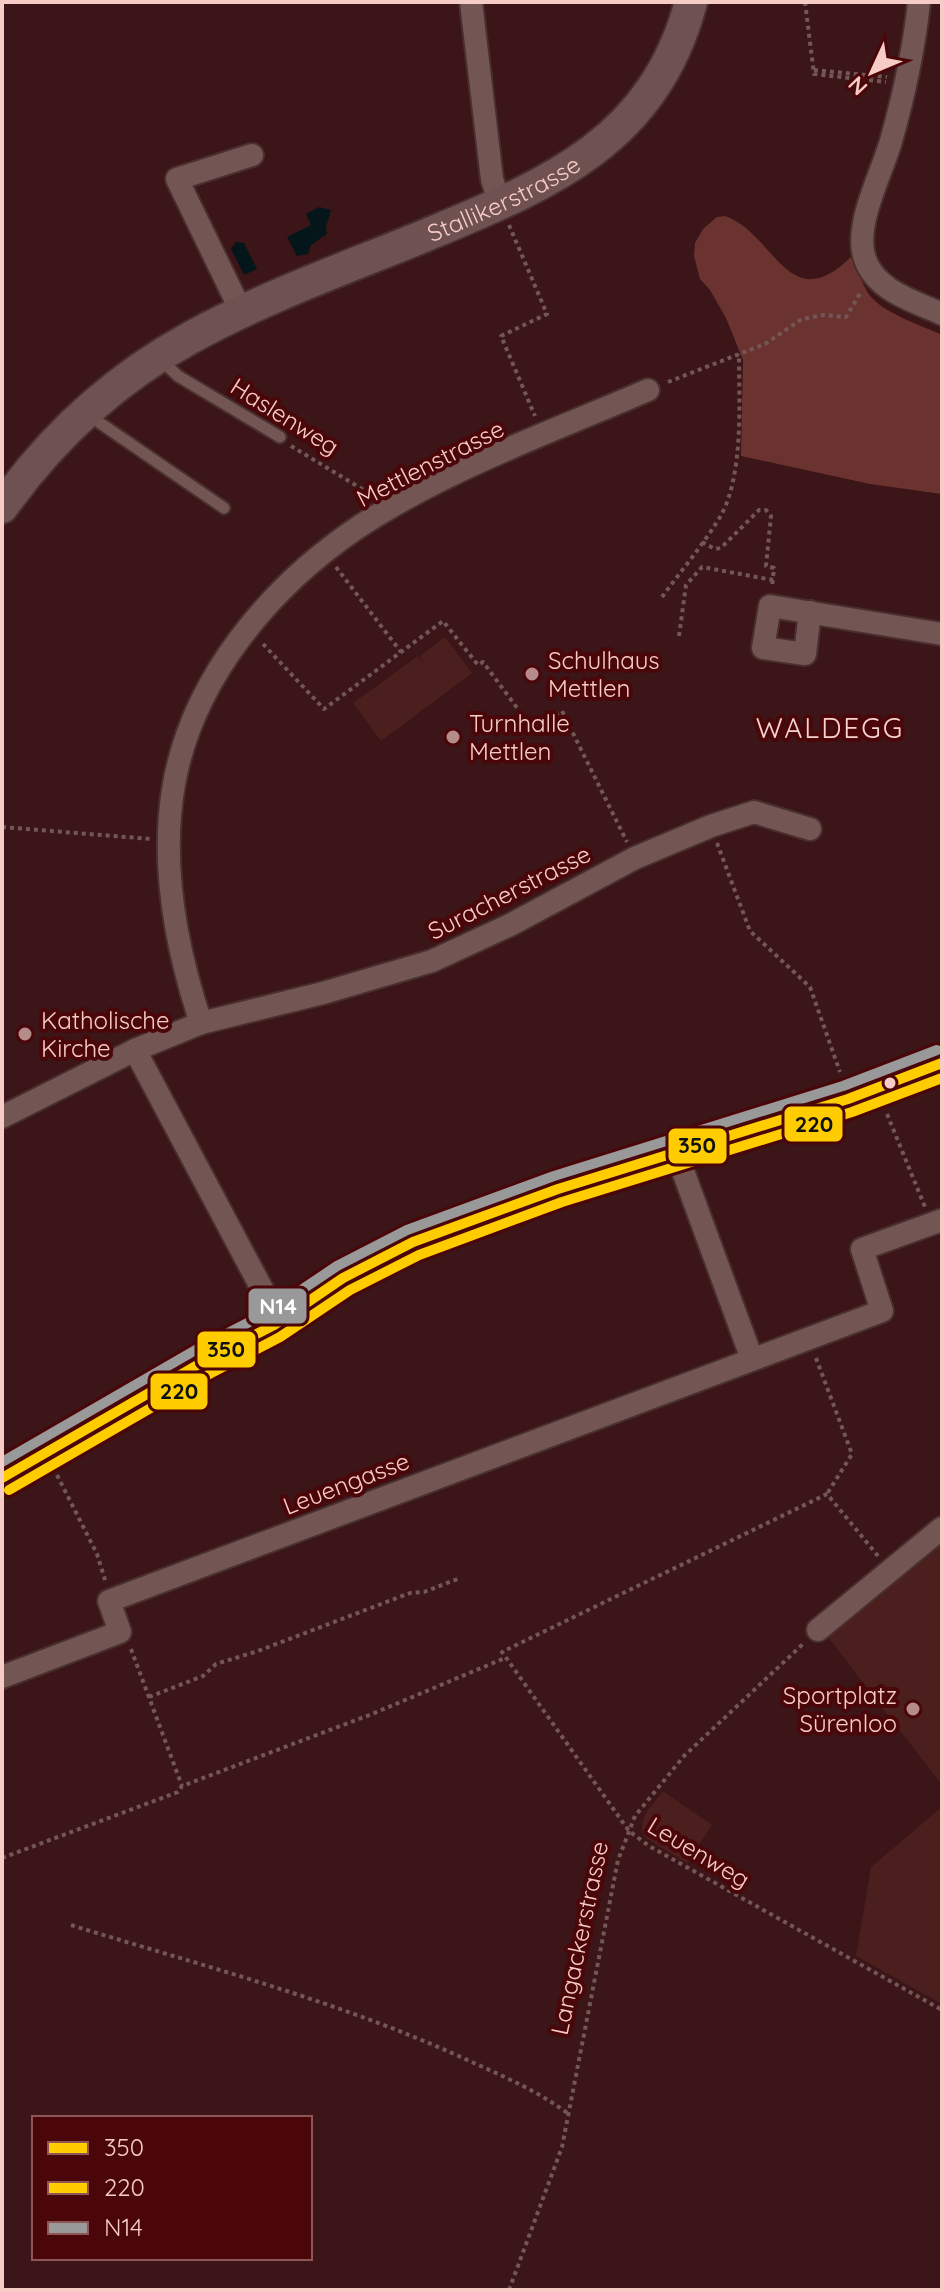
<svg xmlns="http://www.w3.org/2000/svg" width="944" height="2292" viewBox="0 0 944 2292" font-family="Quicksand,sans-serif">
	<style>
		.green { fill: #4b1f1d }
		.forest { fill: #6b332f }
		.water { fill: #05161a }
		.lines { fill: none; stroke-linecap: round; stroke-linejoin: round }
		.lane-casing { stroke: #4a2f2f; stroke-width: 15 }
		.street-casing { stroke: #4a2f2f; stroke-width: 26 }
		.secondary-casing { stroke: #4a2f2f; stroke-width: 36 }
		.path { stroke: #735757; stroke-width: 4; stroke-dasharray: 4 4; stroke-linecap: butt }
		.lane { stroke: #735654; stroke-width: 11 }
		.street { stroke: #735654; stroke-width: 22 }
		.secondary { stroke: #705151; stroke-width: 32 }
		.bus-1-casing { stroke: #4a0608; stroke-width: 16 }
		.bus-2-casing { stroke: #4a0608; stroke-width: 16 }
		.bus-3-casing { stroke: #4a0608; stroke-width: 16 }
		.bus-1 { stroke: #fc0; stroke-width: 10 }
		.bus-2 { stroke: #fc0; stroke-width: 10 }
		.bus-3 { stroke: #999; stroke-width: 10 }
		.poi-dot { fill: #b58c89; stroke: #4a0608; stroke-width: 3 }
		.bus-dot { fill: #f7ccc7; stroke: #4a0608; stroke-width: 3 }
		.labels { text-anchor: middle; dominant-baseline: central; stroke-width: 8; stroke-linejoin: round; paint-order: stroke }
		.street-label { font-size: 24px; fill: #f7ccc7; stroke: #4a0608 }
		.poi-label { font-size: 24px; fill: #f7ccc7; stroke: #4a0608; text-anchor: start }
		.quarter-label { font-size: 28px; letter-spacing: 2px; fill: #f6d3cf; stroke: #4a0608 }
		.line-badge { stroke: #4a0608; stroke-width: 3 }
		.badge-label { font-size: 22px; text-anchor: middle; font-weight: bold; fill: #fff }
		.pale-badge-label { font-size: 22px; text-anchor: middle; font-weight: bold; fill: #111 }
	</style>
	<rect width="100%" height="100%" fill="#3b1517"/>
	<!-- green -->
	<g class="green">
		<path d="M445 637 472 673 381 741 353 703 418 656 425 665 420 656Z"/>
		<path d="M942 1538V1785L825 1633Z"/>
		<path d="M663 1791 712 1825 687 1863 646 1838C634 1821 652 1806 663 1791Z"/>
		<path d="M942 1807V2004L856 1956 871 1867Z"/>
	</g>
	<!-- forest -->
	<path class="forest" d="M725 216C775 233 788 319 851 257 858 268 861 282 868 293 880 312 921 325 942 335V494L870 484 741 456 743 360 726 318 710 290 700 279 694 256 695 243 703 229 717 217Z"/>
	<!-- water -->
	<g class="water">
		<path d="M319 207 331 210 326 227 327 234 311 245 308 254 297 256 287 237 311 225 306 214Z"/>
		<path d="M236 242 244 243 257 269 244 275 231 249Z"/>
	</g>
	<g class="lines">
		<!-- lane casing -->
		<g class="lane-casing">
			<g id="lane">
				<path d="M161 360 178 376 280 437"/>
				<path d="M90 414 100 423 224 508"/>
			</g>
		</g>
		<!-- street casing -->
		<g class="street-casing">
			<g id="street">
				<path d="M471 2 492 179 500 205"/>
				<path d="M919 2C914 49 904 95 891 141 882 173 853 226 865 259 876 291 914 301 942 314"/>
				<path d="M242 313 177 179 252 155"/>
				<path d="M810 612 805 654 763 648 770 606 942 634"/>
				<path d="M201 1023C176 948 160 863 174 784 193 678 270 587 357 528 446 469 551 432 648 390"/>
				<path d="M135 1050 270 1304 274 1325"/>
				<path d="M2 1117 135 1050 201 1023 323 993 432 961 510 925 635 858 711 826 754 812 810 829"/>
				<path d="M676 1152 752 1359"/>
				<path d="M818 1630 942 1528"/>
				<path d="M2 1677 120 1632 109 1601 882 1311 862 1249 942 1220"/>
			</g>
		</g>
		<!-- secondary casing -->
		<g class="secondary-casing">
			<g id="secondary">
				<path id="s1" d="M2 507C52 437 115 379 190 338 264 297 346 268 424 236 546 185 653 144 691 2"/>
				<path d="M2 1478 206 1360 274 1325 343 1278 413 1242 558 1189 848 1099 942 1063"/>
			</g>
		</g>
		<!-- path -->
		<g class="path">
			<path d="M805 2 814 74 886 82"/>
			<path d="M814 70 887 77"/>
			<path d="M509 225 547 314 501 336 535 416"/>
			<path d="M668 382 765 344 802 319 824 315 846 317 861 292"/>
			<path d="M291 446 372 495"/>
			<path d="M702 542 715 549 721 548 759 510H766L771 516 766 566 774 568 772 587"/>
			<path d="M336 567 401 652"/>
			<path d="M662 597C681 571 703 545 720 517 744 476 739 401 739 354"/>
			<path d="M679 636 686 585 702 567 773 580"/>
			<path d="M263 644 324 709 443 621 478 665 483 662 532 728 562 711 627 842"/>
			<path d="M2 827 151 839"/>
			<path d="M717 843 750 931 810 987 840 1072"/>
			<path d="M887 1114 925 1207"/>
			<path d="M816 1358 852 1454 827 1494"/>
			<path d="M57 1475 97 1554 106 1583"/>
			<path d="M878 1556 827 1494 502 1652 629 1831 649 1846 942 2010"/>
			<path d="M131 1649 182 1786"/>
			<path d="M149 1697 203 1676 216 1664 258 1651 410 1593 424 1592 460 1578"/>
			<path d="M2 1858 178 1792 182 1786 372 1714 505 1658"/>
			<path d="M71 1925C203 1966 338 2001 463 2058 500 2075 537 2090 570 2115"/>
			<path d="M509 2290 562 2147 618 1860 635 1816 684 1756 803 1644"/>
		</g>
		<!-- lane -->
		<use href="#lane" class="lane"/>
		<!-- street -->
		<use href="#street" class="street"/>
		<!-- secondary -->
		<use href="#secondary" class="secondary"/>
		<!-- bus-1 casing -->
		<g class="bus-1-casing">
			<path id="bus-1" d="M2 1478 206 1360 274 1325 343 1278 413 1242 558 1189 848 1099 942 1063"/>
		</g>
		<!-- bus-2 casing -->
		<g class="bus-2-casing">
			<path id="bus-2" d="M9 1490 213 1372 280 1337 350 1290 419 1255 562 1202 852 1112 942 1078"/>
		</g>
		<!-- bus-3 casing -->
		<g class="bus-3-casing">
			<path id="bus-3" d="M2 1462 199 1348 267 1313 337 1266 407 1230 554 1176 843 1086 937 1050"/>
		</g>
		<!-- bus-1 -->
		<use href="#bus-1" class="bus-1"/>
		<!-- bus-2 -->
		<use href="#bus-2" class="bus-2"/>
		<!-- bus-3 -->
		<use href="#bus-3" class="bus-3"/>
	</g>
	<!-- markers -->
	<g class="poi-dot">
		<circle cx="532" cy="674" r="8"/>
		<circle cx="453" cy="737" r="8"/>
		<circle cx="25" cy="1034" r="8"/>
		<circle cx="913" cy="1709" r="8"/>
	</g>
	<circle class="bus-dot" cx="890" cy="1083" r="7"/>
	<g class="labels">
		<!-- street labels -->
		<g class="street-label">
			<text stroke="none"><textPath href="#s1" startOffset="598">Stallikerstrasse</textPath></text>
			<text transform="translate(285 416) rotate(32)">Haslenweg</text>
			<text transform="translate(430 463) rotate(-27)">Mettlenstrasse</text>
			<text transform="translate(509 892) rotate(-27)">Suracherstrasse</text>
			<text transform="translate(346 1483) rotate(-21)">Leuengasse</text>
			<text transform="translate(699 1852) rotate(31)">Leuenweg</text>
			<text transform="translate(579 1938) rotate(-78)">Langackerstrasse</text>
		</g>
		<!-- poi labels -->
		<g class="poi-label">
			<text x="548" y="660">Schulhaus<tspan x="548" dy="28">Mettlen</tspan></text>
			<text x="469" y="723">Turnhalle<tspan x="469" dy="28">Mettlen</tspan></text>
			<text x="41" y="1020">Katholische<tspan x="41" dy="28">Kirche</tspan></text>
			<text x="897" y="1695" text-anchor="end">Sportplatz<tspan x="897" dy="28">Sürenloo</tspan></text>
		</g>
		<!-- quarter labels -->
		<g class="quarter-label">
			<text x="830" y="727">WALDEGG</text>
		</g>
	</g>
	<g class="line-badge">
		<rect x="783" y="1105" width="61" height="38" rx="8" fill="#fc0"/>
		<rect x="667" y="1127" width="61" height="38" rx="8" fill="#fc0"/>
		<rect x="247" y="1287" width="61" height="38" rx="8" fill="#999"/>
		<rect x="196" y="1330" width="61" height="39" rx="8" fill="#fc0"/>
		<rect x="149" y="1372" width="60" height="39" rx="8" fill="#fc0"/>
	</g>
	<g class="badge-label">
		<text x="278" y="1314">N14</text>
	</g>
	<g class="pale-badge-label">
		<text x="814" y="1132">220</text>
		<text x="697" y="1153">350</text>
		<text x="226" y="1357">350</text>
		<text x="179" y="1399">220</text>
	</g>
	<!-- border -->
	<rect width="944" height="2292" fill="none" stroke="#f7ccc7" stroke-width="8"/>
	<!-- legend -->
	<rect x="32" y="2116" width="280" height="144" fill="#4a0608" stroke="#8f5554" stroke-width="2"/>
	<rect x="48" y="2142" width="40" height="12" fill="#ffcc00" stroke="#8f5554" stroke-width="2"/>
	<text x="104" y="2156" font-size="24" fill="#f7ccc7">350</text>
	<rect x="48" y="2182" width="40" height="12" fill="#ffcc00" stroke="#8f5554" stroke-width="2"/>
	<text x="104" y="2196" font-size="24" fill="#f7ccc7">220</text>
	<rect x="48" y="2222" width="40" height="12" fill="#999999" stroke="#8f5554" stroke-width="2"/>
	<text x="104" y="2236" font-size="24" fill="#f7ccc7">N14</text>
	<!-- north arrow -->
	<g transform="translate(872 72) rotate(226)" stroke="#4a0608" stroke-width="6" paint-order="stroke">
	<path d="M0-6L14 30L0 20L-14 30Z" fill="#f7ccc7"/>
	<text y="-12" font-size="22" font-weight="bold" text-anchor="middle" fill="#f7ccc7">N</text>
	</g>
</svg>
